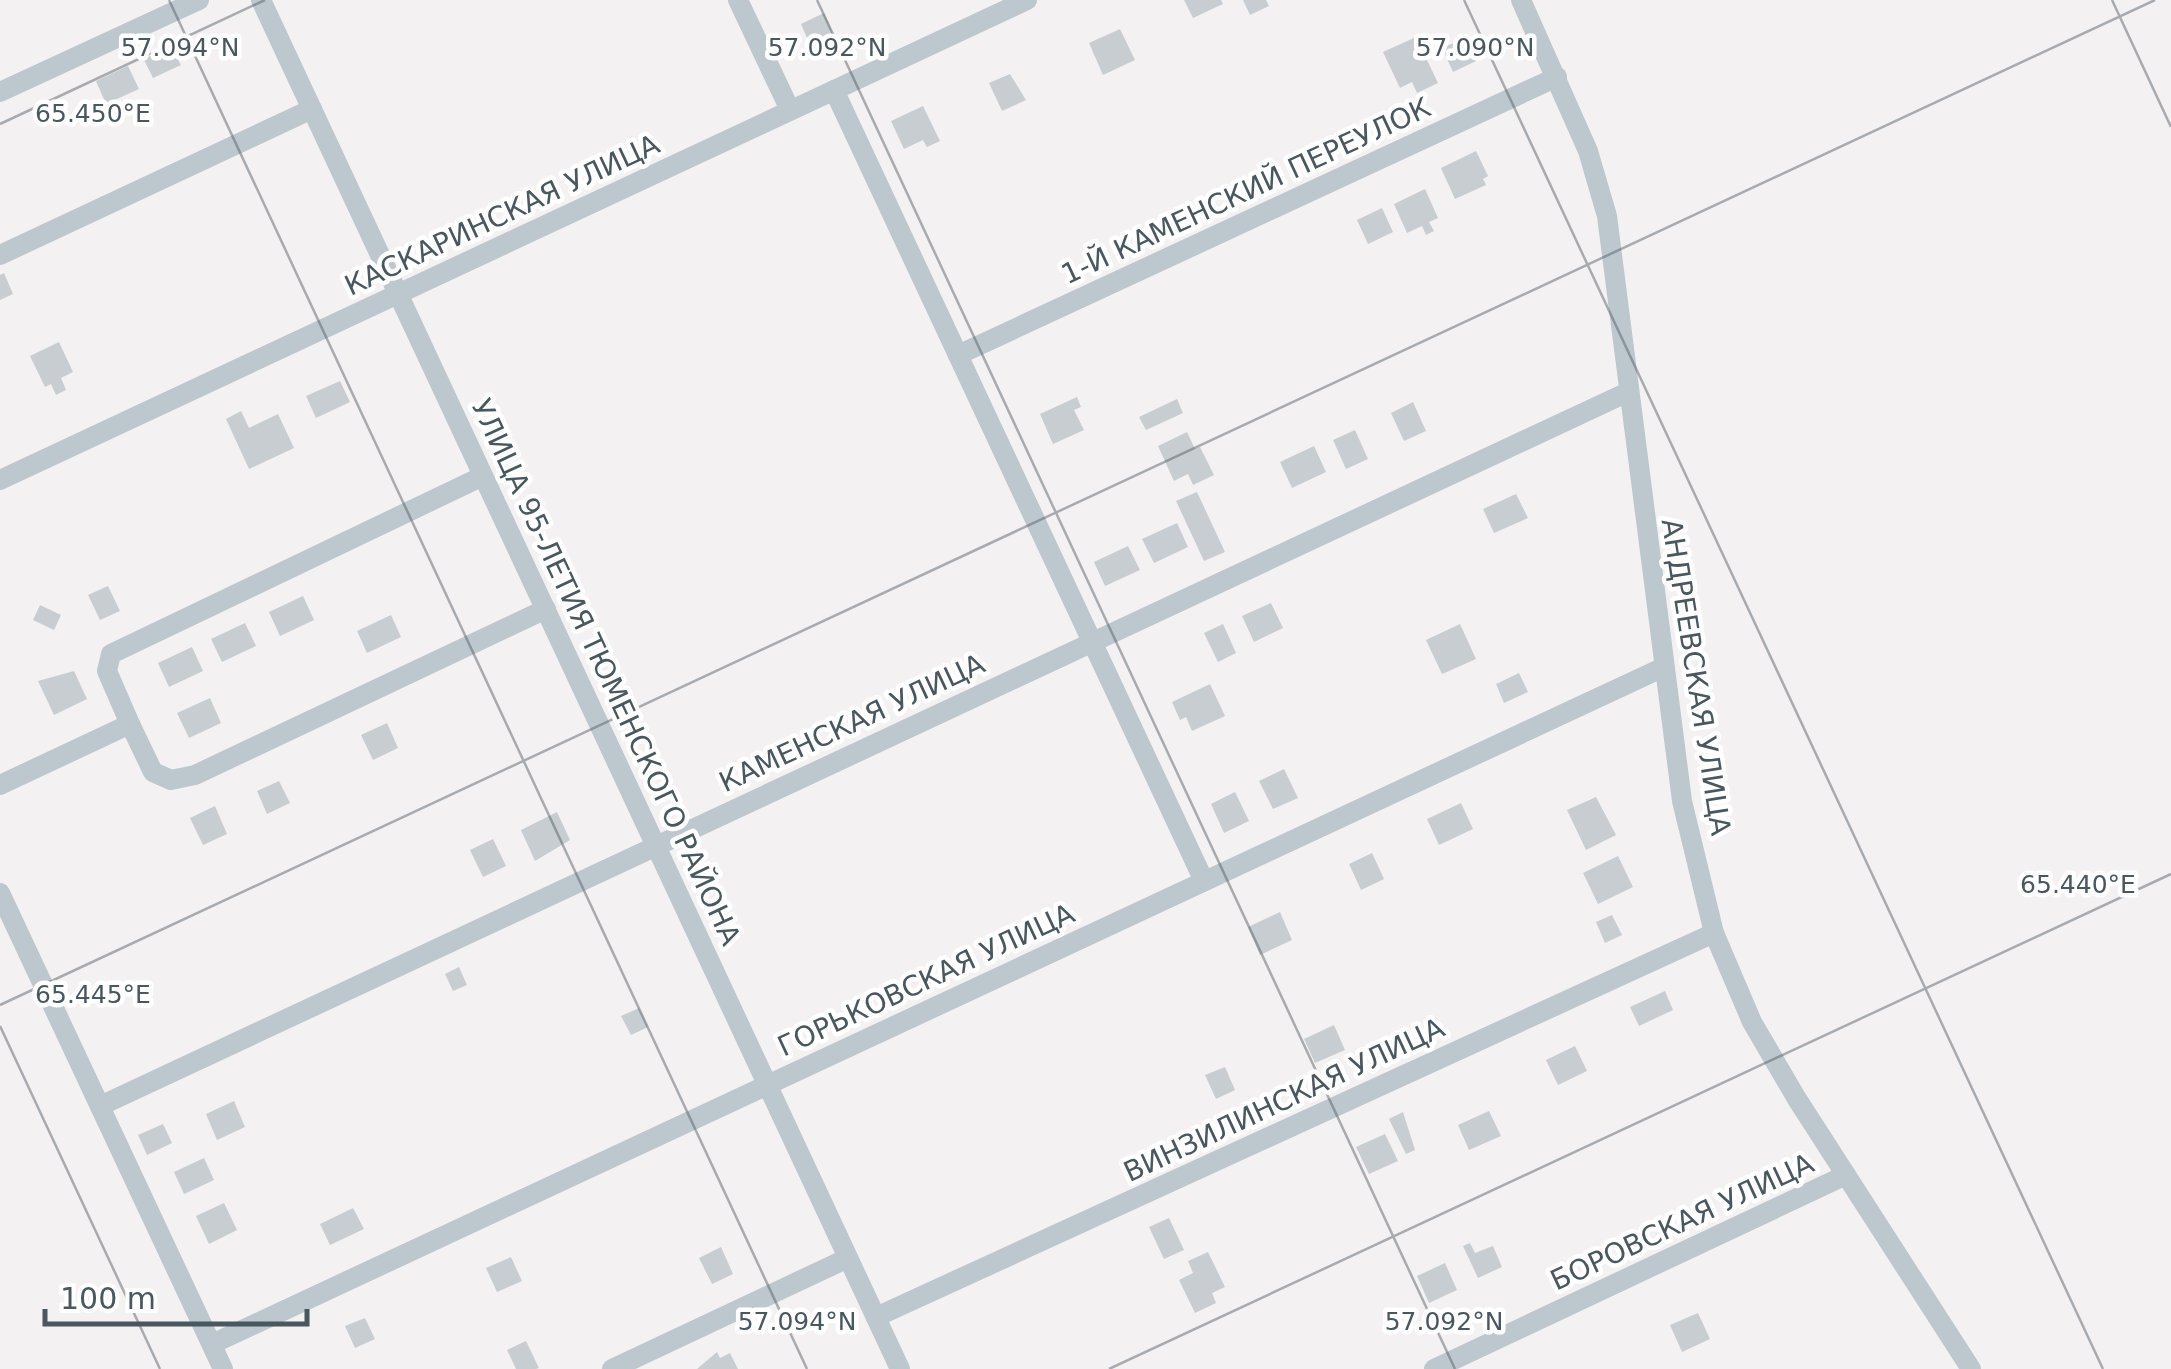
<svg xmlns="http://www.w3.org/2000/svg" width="2171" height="1369" viewBox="0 0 2171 1369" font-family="'DejaVu Sans',sans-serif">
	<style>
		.building { fill: #c8cdd1 }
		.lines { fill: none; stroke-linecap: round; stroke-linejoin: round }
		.minor { stroke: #bdc7ce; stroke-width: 20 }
		.ticks { fill: none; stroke: #49575f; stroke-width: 2.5; stroke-opacity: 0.45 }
		.labels { text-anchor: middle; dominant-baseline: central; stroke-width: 9; stroke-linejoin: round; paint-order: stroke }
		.street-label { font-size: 28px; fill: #49575f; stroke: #fff }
		.ticks-label { font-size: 25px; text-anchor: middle; fill: #49575f; stroke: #fff; stroke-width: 9; stroke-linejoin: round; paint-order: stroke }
	</style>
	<rect width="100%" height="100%" fill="#f4f1f2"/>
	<!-- building -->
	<g class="building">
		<path d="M1184 0H1221L1223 4 1193 18Z"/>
		<path d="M1243 0H1266L1269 6 1250 15Z"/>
		<path d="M824 13 834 36 811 47 801 24Z"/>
		<path d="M1120 29 1135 60 1103 75 1089 43Z"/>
		<path d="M1416 37 1438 83 1417 93 1412 82 1400 88 1383 52Z"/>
		<path d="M1465 38 1476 61 1453 72 1442 48Z"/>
		<path d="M173 50 181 65 153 78 143 58Z"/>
		<path d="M128 66 139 89 106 104 96 81Z"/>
		<path d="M1010 74 1026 100 1002 111 989 83Z"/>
		<path d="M923 106 940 141 927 147 923 140 904 149 891 121Z"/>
		<path d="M1476 151 1488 176 1483 179 1486 185 1455 199 1441 168Z"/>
		<path d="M1425 189 1438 218 1429 222 1434 231 1426 235 1422 226 1407 233 1394 204Z"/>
		<path d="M1382 208 1393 232 1368 244 1357 220Z"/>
		<path d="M4 273 13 294 0 300V275Z"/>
		<path d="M59 342 73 372 61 378 66 390 56 395 51 384 45 387 30 356Z"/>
		<path d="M340 381 350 402 316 418 306 396Z"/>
		<path d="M1077 397 1081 407 1074 410 1084 430 1053 444 1040 414Z"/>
		<path d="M1177 399 1183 413 1146 430 1139 417Z"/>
		<path d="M1413 402 1426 431 1404 441 1391 413Z"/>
		<path d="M241 411 249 428 278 414 294 448 249 469 226 419Z"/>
		<path d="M1355 430 1368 459 1346 469 1333 440Z"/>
		<path d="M1187 432 1195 449 1200 447 1214 475 1193 485 1188 474 1174 481 1158 446Z"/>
		<path d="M1314 446 1326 472 1292 488 1280 462Z"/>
		<path d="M1197 492 1225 552 1204 561 1176 501Z"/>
		<path d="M1516 494 1528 518 1494 533 1483 509Z"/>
		<path d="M1177 523 1188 547 1154 563 1142 539Z"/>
		<path d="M1128 546 1140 570 1105 586 1094 562Z"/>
		<path d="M108 586 120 611 100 620 88 595Z"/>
		<path d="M303 596 314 620 280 636 269 612Z"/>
		<path d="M1271 603 1283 628 1254 642 1242 616Z"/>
		<path d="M40 605 61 615 54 630 33 620Z"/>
		<path d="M391 615 401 637 367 653 357 631Z"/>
		<path d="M245 623 256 646 222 662 211 639Z"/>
		<path d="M1223 624 1236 653 1218 662 1204 633Z"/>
		<path d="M1460 624 1476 659 1442 674 1426 640Z"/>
		<path d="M192 647 203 671 169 687 158 663Z"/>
		<path d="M74 671 87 699 54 715 38 681Z"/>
		<path d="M1519 673 1528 692 1504 703 1496 684Z"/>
		<path d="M1210 684 1225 716 1192 731 1186 717 1180 720 1172 702Z"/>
		<path d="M210 698 221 723 189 738 177 713Z"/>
		<path d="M387 723 398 748 373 760 361 735Z"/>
		<path d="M1284 769 1298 798 1273 809 1259 781Z"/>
		<path d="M279 781 290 803 267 814 257 791Z"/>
		<path d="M1235 792 1249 821 1224 833 1211 804Z"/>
		<path d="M1596 797 1616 835 1586 850 1567 810Z"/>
		<path d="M1461 803 1473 829 1439 845 1427 819Z"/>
		<path d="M215 806 227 834 203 845 190 818Z"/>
		<path d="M557 812 570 840 535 861 521 830Z"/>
		<path d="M493 839 506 866 483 877 470 850Z"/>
		<path d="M1372 853 1384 879 1361 890 1349 864Z"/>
		<path d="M1618 856 1633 887 1598 904 1583 873Z"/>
		<path d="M1280 912 1292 940 1260 955 1248 927Z"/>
		<path d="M1612 915 1622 935 1605 943 1596 922Z"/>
		<path d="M459 967 467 985 453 991 445 974Z"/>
		<path d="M1665 991 1673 1010 1639 1026 1630 1007Z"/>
		<path d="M639 1008 648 1027 631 1035 621 1016Z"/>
		<path d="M1334 1025 1345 1050 1315 1063 1304 1039Z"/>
		<path d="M1575 1046 1587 1071 1558 1085 1546 1060Z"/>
		<path d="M1225 1067 1235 1090 1216 1099 1205 1075Z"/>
		<path d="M234 1101 245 1127 217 1140 206 1114Z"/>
		<path d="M1489 1111 1501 1136 1469 1150 1458 1125Z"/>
		<path d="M1403 1112 1415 1150 1406 1154 1389 1119Z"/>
		<path d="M163 1124 172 1143 147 1155 138 1135Z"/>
		<path d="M1385 1134 1398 1161 1369 1174 1356 1147Z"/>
		<path d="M204 1158 214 1180 184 1194 174 1172Z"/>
		<path d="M224 1203 237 1230 209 1244 196 1216Z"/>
		<path d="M353 1208 364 1229 330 1245 320 1224Z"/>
		<path d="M1169 1218 1184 1250 1164 1259 1149 1227Z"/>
		<path d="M1470 1243 1475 1253 1493 1246 1502 1267 1478 1278 1463 1246Z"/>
		<path d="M721 1247 733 1274 712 1284 699 1258Z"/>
		<path d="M1208 1252 1225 1287 1212 1293 1216 1303 1195 1313 1179 1280 1193 1273 1188 1261Z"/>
		<path d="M511 1257 522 1281 497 1292 486 1268Z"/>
		<path d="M1445 1263 1457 1290 1429 1303 1417 1276Z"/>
		<path d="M1698 1313 1710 1339 1682 1352 1670 1325Z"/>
		<path d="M365 1318 375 1339 355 1348 345 1326Z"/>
		<path d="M526 1341 539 1368 536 1369H516L507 1350Z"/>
		<path d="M717 1352 720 1358 730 1353 738 1369H697Z"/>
	</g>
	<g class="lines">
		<!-- minor -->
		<g class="minor">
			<path d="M261 0 900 1369"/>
			<path d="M738 0 790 110"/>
			<path d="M1521 0 1588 151 1607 216 1682 801 1714 933 1752 1022 1797 1099 1971 1369"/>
			<path d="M834 90 1204 881"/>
			<path d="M0 92 199 0"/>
			<path d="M0 255 312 109"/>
			<path d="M958 355 1557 77"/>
			<path d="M0 480 1027 0"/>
			<path d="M130 724 153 772 171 780 195 775 546 609"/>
			<path d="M0 785 130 724 107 671 111 654 483 476"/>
			<path d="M0 893 223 1369"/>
			<path d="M100 1106 1628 392"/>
			<path d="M876 1317 1714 933"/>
			<path d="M212 1344 1664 667"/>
			<path d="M612 1369 848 1258"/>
			<path d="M1434 1369 1846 1175"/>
		</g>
	</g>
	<!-- ticks -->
	<path class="ticks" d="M169 0 807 1369M817 0 1455 1369M1464 0 2103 1369M2112 0 2171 127M0 124 265 0M0 1005 2155 0M0 1026 160 1369M1109 1369 2171 874"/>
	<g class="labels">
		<!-- street labels -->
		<g class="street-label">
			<text transform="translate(1246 191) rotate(-25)">1-Й КАМЕНСКИЙ ПЕРЕУЛОК</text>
			<text transform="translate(502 215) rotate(-25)">КАСКАРИНСКАЯ УЛИЦА</text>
			<text transform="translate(606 672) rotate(65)">УЛИЦА 95-ЛЕТИЯ ТЮМЕНСКОГО РАЙОНА</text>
			<text transform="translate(1696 677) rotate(81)">АНДРЕЕВСКАЯ УЛИЦА</text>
			<text transform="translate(852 723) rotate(-25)">КАМЕНСКАЯ УЛИЦА</text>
			<text transform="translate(926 980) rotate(-25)">ГОРЬКОВСКАЯ УЛИЦА</text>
			<text transform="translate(1284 1100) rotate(-25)">ВИНЗИЛИНСКАЯ УЛИЦА</text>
			<text transform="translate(1682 1222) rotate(-25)">БОРОВСКАЯ УЛИЦА</text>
		</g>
	</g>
	<g class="ticks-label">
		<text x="180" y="56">57.094°N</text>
		<text x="1475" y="56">57.090°N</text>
		<text x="827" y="56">57.092°N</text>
		<text x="93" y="122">65.450°E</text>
		<text x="2078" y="893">65.440°E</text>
		<text x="93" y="1003">65.445°E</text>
		<text x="797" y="1330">57.094°N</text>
		<text x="1444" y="1330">57.092°N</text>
	</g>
	<!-- scale -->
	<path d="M45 1309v15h262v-15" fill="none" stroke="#49575f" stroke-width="5"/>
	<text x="60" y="1309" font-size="30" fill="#49575f" stroke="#ffffff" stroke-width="8" paint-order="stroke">100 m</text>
</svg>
